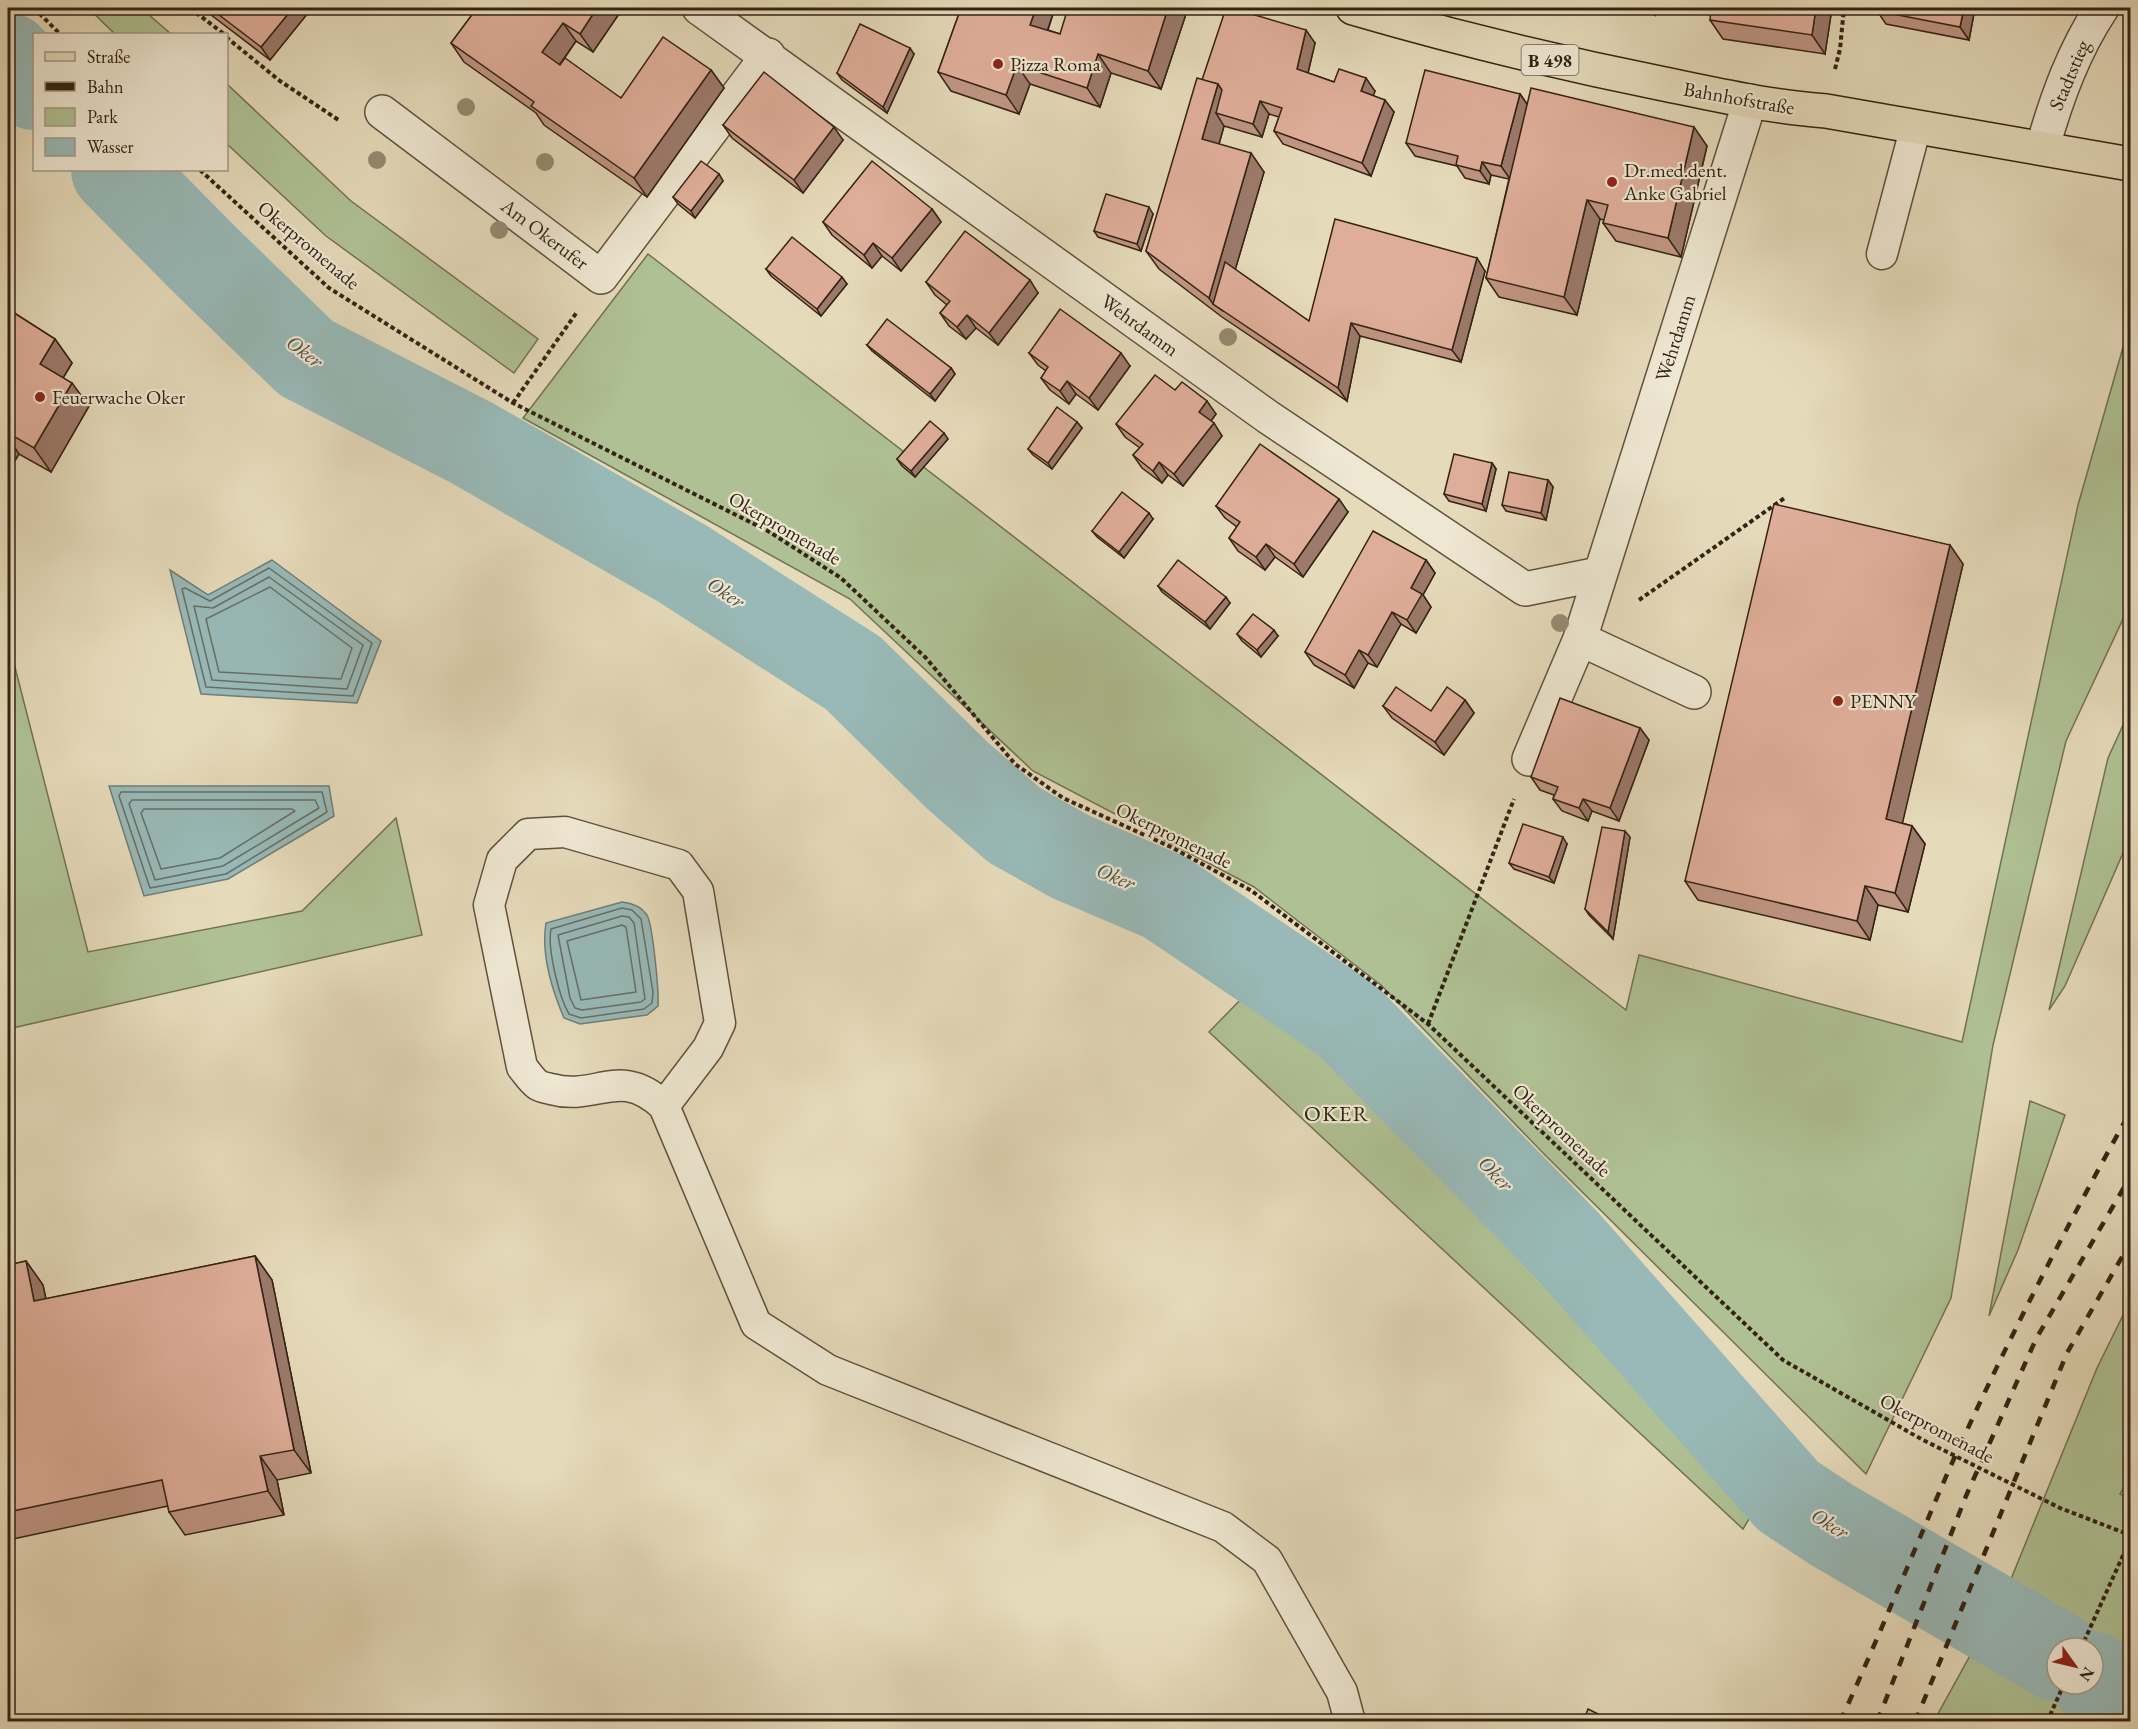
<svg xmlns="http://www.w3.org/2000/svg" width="2138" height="1729" viewBox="0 0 2138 1729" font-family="'EB Garamond',serif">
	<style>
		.green { fill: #afc194; stroke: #727254; stroke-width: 1.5 }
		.water { fill: #98b9b7; stroke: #707d76; stroke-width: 1.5 }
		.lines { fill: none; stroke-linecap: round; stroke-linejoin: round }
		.shore { stroke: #666e66; stroke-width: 1.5 }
		.river { stroke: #98b9b7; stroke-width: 90 }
		.service-casing { stroke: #60513e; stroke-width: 33 }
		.minor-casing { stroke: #60513e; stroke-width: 36 }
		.primary-casing { stroke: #342314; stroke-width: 36 }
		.path { stroke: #342314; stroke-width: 4; stroke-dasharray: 4.5 3; stroke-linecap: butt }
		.service { stroke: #eee7d2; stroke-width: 30 }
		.minor { stroke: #eee7d2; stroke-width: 33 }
		.primary { stroke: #e5daba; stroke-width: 33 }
		.rail { stroke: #342314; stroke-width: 4.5; stroke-dasharray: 10 10; stroke-linecap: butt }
		.tree { fill: #958b70 }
		.wall { fill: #c09684; stroke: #342314; stroke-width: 1.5 }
		.shaded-wall { fill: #9c7a6c; stroke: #342314; stroke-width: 1.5 }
		.building { fill: #dfae9a; stroke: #342314; stroke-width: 1.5 }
		.poi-dot { fill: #8f2418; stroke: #eee7d2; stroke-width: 2 }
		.labels { text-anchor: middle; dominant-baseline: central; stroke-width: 4.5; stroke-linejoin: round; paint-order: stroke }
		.shield { fill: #eee7d2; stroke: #6c5e4d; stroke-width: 1.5 }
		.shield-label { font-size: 18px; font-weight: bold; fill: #342314 }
		.poi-label { font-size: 20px; fill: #342314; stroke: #eee7d2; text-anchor: start }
		.street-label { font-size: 20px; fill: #342314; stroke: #eee7d2 }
		.water-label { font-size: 21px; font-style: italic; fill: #525045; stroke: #eee7d2 }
		.quarter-label { font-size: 22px; letter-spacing: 1.5px; fill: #342314; stroke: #eee7d2 }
	</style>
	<rect width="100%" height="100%" fill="#e5daba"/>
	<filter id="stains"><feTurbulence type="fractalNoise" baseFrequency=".00333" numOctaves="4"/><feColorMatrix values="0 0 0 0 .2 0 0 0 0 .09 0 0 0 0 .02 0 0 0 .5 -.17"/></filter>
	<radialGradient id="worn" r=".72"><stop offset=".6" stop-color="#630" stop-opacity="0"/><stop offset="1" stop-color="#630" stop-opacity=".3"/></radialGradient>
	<!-- green -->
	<g class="green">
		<path d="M88 8H141L171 34H115Z"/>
		<path d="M227 84 351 201 538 339 514 373 326 236 227 144Z"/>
		<path d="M648 254 1626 1010 1639 955 1962 1042 2078 505 2130 323V604L2066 741 1993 1045 1951 1298 1866 1474 1544 1154 1381 985 1254 887 1033 771 850 599 523 418Z"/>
		<path d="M8 640 88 952 302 911 396 818 422 935 8 1029Z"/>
		<path d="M2130 710V837L2065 986 2049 1010 2108 758Z"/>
		<path d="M1247 993 1316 1039 1363 1085 1781 1466 1743 1529 1209 1032Z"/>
		<path d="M2030 1101 2065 1115 2018 1250 1989 1316Z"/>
		<path d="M2130 1301V1477L2120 1494 2130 1499V1669L2009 1584 2097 1368Z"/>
		<path d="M1972 1652 2113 1721H1934Z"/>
	</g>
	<!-- water -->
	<g class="water">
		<path d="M272 560 381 641 357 703 201 694 170 570 208 595Z"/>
		<path d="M109 786H329L334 816 228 879 144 896Z"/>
		<path d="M622 902C631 903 641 906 647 915 653 926 659 992 658 1006L647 1015 580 1024 564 1018C552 990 541 953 546 923Z"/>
	</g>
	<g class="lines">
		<!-- shore -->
		<g class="shore">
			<path d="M269 568 372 643 353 696 206 687 182 589 185 588 210 601Z"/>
			<path d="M269 577 363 645 347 689 212 680 194 606 213 608Z"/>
			<path d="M270 587 352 648 341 679 219 672 206 619Z"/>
			<path d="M121 792H322L327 812 226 874 150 888 119 796Z"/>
			<path d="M132 800H315L319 808 223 866 155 880 129 804Z"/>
			<path d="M144 809H292L295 811 220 858 161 869 141 813Z"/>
			<path d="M622 908 632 910 641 919 653 992 652 1003 644 1009 581 1018 569 1014C559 997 547 948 551 929Z"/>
			<path d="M622 916 629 917 634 923 645 999 641 1002 582 1010 575 1008 570 998 558 935Z"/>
			<path d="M622 925 626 927 636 992 581 1000 567 941Z"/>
		</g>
		<!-- river -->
		<g class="river">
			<path d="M8 58 34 85"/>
			<path d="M116 170 202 257 306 358 472 443 683 564 853 673 958 776 1014 825 1071 857 1165 897 1347 1020 1566 1244 1788 1496 1832 1525 2057 1656"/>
			<path d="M2093 1677 2130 1700"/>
		</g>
		<!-- service casing -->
		<g class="service-casing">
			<g id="service">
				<path d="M1882 254 1916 126"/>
				<path d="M664 1106 708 1048 720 1023 698 891 679 865 565 832 528 834 502 860 489 905 522 1067C527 1073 532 1081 538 1085 541 1087 547 1088 551 1089 597 1102 619 1064 664 1106L756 1324 828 1370 1223 1527 1267 1560 1342 1692 1350 1722"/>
			</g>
		</g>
		<!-- minor casing -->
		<g class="minor-casing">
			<g id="minor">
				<path d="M699 8 1268 417 1525 589 1599 574"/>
				<path d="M382 112 601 277 768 55"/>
				<path d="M2043 146C2057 97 2074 50 2102 8"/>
				<path d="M1580 639 1694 692"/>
				<path d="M1529 759 1580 639 1750 101"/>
			</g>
		</g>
		<!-- primary casing -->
		<g class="primary-casing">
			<path id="primary" d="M1353 8C1456 38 1559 63 1664 84 1717 95 1771 107 1826 111L2130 164"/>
		</g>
		<!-- path -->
		<g class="path">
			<path d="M34 8 60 34"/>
			<path d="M190 8 224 34"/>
			<path d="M226 37 280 81 340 121"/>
			<path d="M1835 69 1840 49 1844 8"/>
			<path d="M200 170 329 288 513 403 768 531 841 578 926 658 1015 764 1063 798 1171 847 1252 891 1428 1024 1783 1360 1923 1440 2060 1508 2130 1535"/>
			<path d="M513 403 577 312"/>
			<path d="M1639 600 1786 497"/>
			<path d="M1428 1024 1514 799"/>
			<path d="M2081 1648 2130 1540"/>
			<path d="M2047 1722 2064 1684"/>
		</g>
		<!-- service -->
		<use href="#service" class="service"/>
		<!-- minor -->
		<use href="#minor" class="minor"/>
		<!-- primary -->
		<use href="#primary" class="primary"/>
		<!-- rail -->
		<g class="rail">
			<path d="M1840 1722C1878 1639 1912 1555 1948 1472 2003 1349 2065 1229 2130 1112"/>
			<path d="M1877 1722 1966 1496 2036 1339 2130 1177"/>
			<path d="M1915 1722 2067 1353 2130 1243"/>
		</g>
	</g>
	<!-- trees -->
	<g class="tree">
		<circle cx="466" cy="107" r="9"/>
		<circle cx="377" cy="160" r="9"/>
		<circle cx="545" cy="162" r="9"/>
		<circle cx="499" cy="230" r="9"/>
		<circle cx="1228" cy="337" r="9"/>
		<circle cx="1560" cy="623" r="9"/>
	</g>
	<!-- wall -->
	<g class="wall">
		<path d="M202 8H312L270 60Z"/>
		<path d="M477 8H623L593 52 576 41 560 65 621 98 711 70 724 88 647 197 544 125 536 113 464 62 451 43Z"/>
		<path d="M961 8H1055L1048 30 1060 34 1188 8 1161 89 1111 73 1100 107 1030 84 1019 114 951 91 938 72Z"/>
		<path d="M1634 8H1656L1655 15Z"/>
		<path d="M1832 8 1825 54 1723 39 1710 20Z"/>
		<path d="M1878 8H1975L1969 40 1886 24 1877 11Z"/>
		<path d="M1315 43 1308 73 1334 82 1375 91 1373 95 1394 112 1371 176 1283 144 1274 131 1279 117 1269 114 1262 137 1224 126 1219 144 1264 172 1235 270 1309 321 1485 271 1461 362 1360 336 1347 401 1222 317 1159 269 1146 251 1202 80Z"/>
		<path d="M914 54 887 113 842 80 837 73Z"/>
		<path d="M1520 94 1527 104 1707 146 1681 257 1616 241 1603 223 1604 220 1600 219 1577 315 1499 297 1486 278 1509 179 1491 175 1489 184 1465 178 1457 166 1415 156 1406 143Z"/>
		<path d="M723 125 843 140 803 193 732 138Z"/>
		<path d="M719 174 723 181 695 218 678 204 673 197Z"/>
		<path d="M932 209 941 222 901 271 882 256 872 268 832 235 823 222Z"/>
		<path d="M1153 214 1141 251 1098 237 1094 231Z"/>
		<path d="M766 269 847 284 821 316 771 276Z"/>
		<path d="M926 282 1038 293 998 345 976 328 966 339 949 326 940 313 947 305 935 295Z"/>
		<path d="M8 309 55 339 72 363 63 378 89 406 51 472 19 454 8 472Z"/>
		<path d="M867 345 951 368 955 374 935 401 872 351Z"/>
		<path d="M1029 353 1130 366 1098 410 1076 394 1069 404 1050 390 1041 378 1046 371 1038 365Z"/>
		<path d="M1175 390 1216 414 1211 421 1222 436 1183 486 1168 475 1162 483 1142 468 1133 455 1140 448 1125 437 1116 424Z"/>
		<path d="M1077 422 1082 428 1052 469 1033 455 1028 449Z"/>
		<path d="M948 439 915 477 902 466 897 459Z"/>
		<path d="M1492 463 1496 469 1486 511 1449 501 1444 494Z"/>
		<path d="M1548 480 1553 487 1546 520 1506 511 1502 505Z"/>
		<path d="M1216 506 1348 512 1303 577 1275 557 1265 570 1238 551 1229 538 1237 527 1225 518Z"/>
		<path d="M1153 519 1124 558 1097 537 1092 531Z"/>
		<path d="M1426 560 1435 573 1423 595 1431 607 1416 633 1401 624 1377 667 1368 663 1354 688 1314 665 1305 652Z"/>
		<path d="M1963 564 1902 823 1912 826 1925 844 1908 912 1878 905 1870 940 1698 900 1685 881Z"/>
		<path d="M1158 586 1230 603 1210 629 1162 592Z"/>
		<path d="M1237 634 1278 636 1261 657 1242 641Z"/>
		<path d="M1465 700 1474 713 1444 755 1392 718 1383 706 1431 711Z"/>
		<path d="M1640 728 1649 740 1619 821 1592 811 1588 821 1562 811 1553 799 1554 795 1540 790 1531 777Z"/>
		<path d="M1630 837 1613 939 1589 915 1585 909Z"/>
		<path d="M1567 844 1554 883 1514 869 1509 863Z"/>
		<path d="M255 1256 272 1280 311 1473 277 1480 284 1515 185 1535 169 1512 168 1506 8 1540V1265L26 1261 43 1285 46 1299Z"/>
	</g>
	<!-- shaded-wall -->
	<g class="shaded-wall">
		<path d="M293 8H312L270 60 261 47Z"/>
		<path d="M597 8H623L593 52 580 34Z"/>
		<path d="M1036 8H1055L1043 43 1030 25Z"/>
		<path d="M1168 8H1188L1161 89 1148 71Z"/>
		<path d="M1650 8H1656L1655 15Z"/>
		<path d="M1816 8H1832L1825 54 1812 35Z"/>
		<path d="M1964 8H1975L1969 40 1960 27Z"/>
		<path d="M563 23 576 41 555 71 542 52Z"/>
		<path d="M1306 30 1315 43 1306 81 1297 69Z"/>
		<path d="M910 48 914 54 887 113 883 107Z"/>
		<path d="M1098 54 1111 73 1100 107 1087 88Z"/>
		<path d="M1017 65 1030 84 1019 114 1006 95Z"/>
		<path d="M711 70 724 88 647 197 634 178Z"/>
		<path d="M1366 78 1375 91 1370 104 1361 91Z"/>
		<path d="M1218 84 1231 103 1216 113 1224 126 1215 158 1202 139Z"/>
		<path d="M1520 94 1529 107 1510 179 1501 166Z"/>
		<path d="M1385 100 1394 112 1371 176 1362 163Z"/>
		<path d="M1260 101 1269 114 1262 137 1253 124Z"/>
		<path d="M834 127 843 140 803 193 794 180Z"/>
		<path d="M1694 127 1707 146 1681 257 1668 238Z"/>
		<path d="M1251 153 1264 172 1223 311 1213 304 1209 298Z"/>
		<path d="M1482 162 1491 175 1489 184 1480 171Z"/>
		<path d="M719 174 723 181 695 218 691 211Z"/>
		<path d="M1587 200 1600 219 1577 315 1564 297Z"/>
		<path d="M1149 207 1153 214 1141 251 1137 244Z"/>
		<path d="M932 209 941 222 901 271 892 258Z"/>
		<path d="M873 243 882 256 872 268 864 255Z"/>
		<path d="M1477 258 1485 271 1461 362 1452 350Z"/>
		<path d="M842 277 847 284 821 316 817 309Z"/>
		<path d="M1030 280 1038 293 998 345 989 333Z"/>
		<path d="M967 315 976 328 966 339 957 327Z"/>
		<path d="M1351 323 1360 336 1347 401 1338 388Z"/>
		<path d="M55 339 72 363 57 388 40 364Z"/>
		<path d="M1121 353 1130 366 1098 410 1089 398Z"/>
		<path d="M951 368 955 374 935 401 930 394Z"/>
		<path d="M1067 381 1076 394 1069 404 1060 391Z"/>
		<path d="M72 383 89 406 51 472 34 448Z"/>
		<path d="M1207 401 1216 414 1208 425 1199 412Z"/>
		<path d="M1077 422 1082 428 1052 469 1048 463Z"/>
		<path d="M1214 423 1222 436 1183 486 1174 474Z"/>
		<path d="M944 433 948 439 915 477 911 471Z"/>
		<path d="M8 437 19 454 8 472Z"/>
		<path d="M1159 462 1168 475 1162 483 1153 471Z"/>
		<path d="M1492 463 1496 469 1486 511 1482 504Z"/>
		<path d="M1548 480 1553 487 1546 520 1541 513Z"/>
		<path d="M1339 499 1348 512 1303 577 1294 564Z"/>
		<path d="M1149 513 1153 519 1124 558 1119 552Z"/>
		<path d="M1266 544 1275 557 1265 570 1256 557Z"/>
		<path d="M1950 545 1963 564 1899 838 1886 819Z"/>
		<path d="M1426 560 1435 573 1423 595 1431 607 1416 633 1407 620 1411 588Z"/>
		<path d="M1226 597 1230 603 1210 629 1205 622Z"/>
		<path d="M1392 612 1401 624 1377 667 1368 655Z"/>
		<path d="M1274 630 1278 636 1261 657 1257 650Z"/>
		<path d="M1359 650 1368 663 1354 688 1345 675Z"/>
		<path d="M1465 700 1474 713 1444 755 1435 742Z"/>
		<path d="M1640 728 1649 740 1619 821 1610 808Z"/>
		<path d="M1583 799 1592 811 1588 821 1579 808Z"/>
		<path d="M1912 826 1925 844 1908 912 1895 893Z"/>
		<path d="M1625 831 1630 837 1613 939 1608 932Z"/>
		<path d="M1563 837 1567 844 1554 883 1549 877Z"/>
		<path d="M1865 886 1878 905 1870 940 1857 921Z"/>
		<path d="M255 1256 272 1280 311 1473 294 1450Z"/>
		<path d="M26 1261 43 1285 51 1325 34 1301Z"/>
		<path d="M260 1456 277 1480 284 1515 268 1491Z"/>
	</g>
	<!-- building -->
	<g class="building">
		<path d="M210 8H293L261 47Z"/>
		<path d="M477 8H597L580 34 563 23 542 52 560 65 565 58 621 98 663 37 711 70 634 178 531 106 534 102 451 43Z"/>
		<path d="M961 8H1036L1030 25 1060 34 1068 8H1168L1148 71 1098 54 1087 88 1017 65 1006 95 938 72Z"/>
		<path d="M1226 8H1231L1306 30 1297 69 1334 82 1339 69 1366 78 1361 91 1385 100 1362 163 1274 131 1282 108 1260 101 1253 124 1216 113 1222 90 1218 84 1202 80Z"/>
		<path d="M1711 8H1816L1812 35 1710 20Z"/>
		<path d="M1878 8H1964L1960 27 1877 11Z"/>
		<path d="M860 24 910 48 883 107 837 73Z"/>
		<path d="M1425 70 1520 94 1501 166 1482 162 1480 171 1456 165 1458 156 1406 143Z"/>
		<path d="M764 72 834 127 794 180 723 125Z"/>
		<path d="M1197 78 1218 84 1202 139 1251 153 1209 298 1146 251Z"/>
		<path d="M1531 88 1694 127 1668 238 1603 223 1608 205 1587 200 1564 297 1486 278Z"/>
		<path d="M701 161 719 174 691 211 673 197Z"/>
		<path d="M872 161 932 209 892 258 873 243 864 255 823 222Z"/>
		<path d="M1106 194 1149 207 1137 244 1094 231Z"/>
		<path d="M1335 219 1477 258 1452 350 1351 323 1338 388 1213 304 1225 262 1309 321Z"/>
		<path d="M965 231 1030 280 989 333 967 315 957 327 940 313 950 301 926 282Z"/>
		<path d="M792 237 842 277 817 309 766 269Z"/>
		<path d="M8 309 55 339 40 364 72 383 34 448 8 433Z"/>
		<path d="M1060 309 1121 353 1089 398 1067 381 1060 391 1041 378 1048 367 1029 353Z"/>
		<path d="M887 319 951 368 930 394 867 345Z"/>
		<path d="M1155 375 1175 390 1182 382 1207 401 1199 412 1214 423 1174 474 1159 462 1153 471 1133 455 1143 444 1116 424Z"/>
		<path d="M1057 407 1077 422 1048 463 1028 449Z"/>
		<path d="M930 421 944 433 911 471 897 459Z"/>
		<path d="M1260 444 1339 499 1294 564 1266 544 1256 557 1229 538 1240 522 1216 506Z"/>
		<path d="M1454 454 1492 463 1482 504 1444 494Z"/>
		<path d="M1509 472 1548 480 1541 513 1502 505Z"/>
		<path d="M1122 492 1149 513 1119 552 1092 531Z"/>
		<path d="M1774 504 1950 545 1886 819 1912 826 1895 893 1865 886 1857 921 1685 881Z"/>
		<path d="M1373 531 1426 560 1411 588 1422 594 1407 620 1392 612 1368 655 1359 650 1345 675 1305 652Z"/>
		<path d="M1178 560 1226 597 1205 622 1158 586Z"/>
		<path d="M1253 614 1274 630 1257 650 1237 634Z"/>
		<path d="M1396 687 1431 711 1447 687 1465 700 1435 742 1383 706Z"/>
		<path d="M1560 698 1640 728 1610 808 1583 799 1579 808 1553 799 1558 787 1531 777Z"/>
		<path d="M1523 824 1563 837 1549 877 1509 863Z"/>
		<path d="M1602 827 1625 831 1608 932 1585 909Z"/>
		<path d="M255 1256 294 1450 260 1456 268 1491 169 1512 162 1480 8 1512V1265L26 1261 34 1301Z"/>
		<path d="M1588 1709 1614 1722H1583Z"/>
	</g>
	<!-- markers -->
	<g class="poi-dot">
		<circle cx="998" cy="64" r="6"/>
		<circle cx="1612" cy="182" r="6"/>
		<circle cx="40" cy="397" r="6"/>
		<circle cx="1838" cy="701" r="6"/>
	</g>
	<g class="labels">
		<!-- shield labels -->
		<rect class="shield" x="1521.5" y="45" width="57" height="30" rx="4.5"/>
		<g class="shield-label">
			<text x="1550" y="60">B 498</text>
		</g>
		<!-- poi labels -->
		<g class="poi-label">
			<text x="1010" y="64">Pizza Roma</text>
			<text x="1624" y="170">Dr.med.dent.<tspan x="1624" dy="23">Anke Gabriel</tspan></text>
			<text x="52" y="397">Feuerwache Oker</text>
			<text x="1850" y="701">PENNY</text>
		</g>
		<!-- street labels -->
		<g class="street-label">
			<text transform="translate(2069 75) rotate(-67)">Stadtstieg</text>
			<text transform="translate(1739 98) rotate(10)">Bahnhofstraße</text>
			<text transform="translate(545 234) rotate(37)">Am Okerufer</text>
			<text transform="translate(309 245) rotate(40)">Okerpromenade</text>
			<text transform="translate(1140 325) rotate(36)">Wehrdamm</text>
			<text transform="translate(1675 338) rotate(-72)">Wehrdamm</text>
			<text transform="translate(785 528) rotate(30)">Okerpromenade</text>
			<text transform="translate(1174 835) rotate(26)">Okerpromenade</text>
			<text transform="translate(1562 1130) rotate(43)">Okerpromenade</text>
			<text transform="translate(1937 1428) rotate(28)">Okerpromenade</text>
		</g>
		<!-- water labels -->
		<g class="water-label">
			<text transform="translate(305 351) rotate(37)">Oker</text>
			<text transform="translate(726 592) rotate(33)">Oker</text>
			<text transform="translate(1116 876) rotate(23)">Oker</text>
			<text transform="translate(1496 1173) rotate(46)">Oker</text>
			<text transform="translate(1830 1523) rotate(32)">Oker</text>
		</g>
		<!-- quarter labels -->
		<g class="quarter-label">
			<text x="1337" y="1113">OKER</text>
		</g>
	</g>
	<!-- margin -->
	<rect width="2138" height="1729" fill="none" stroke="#e5daba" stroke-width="30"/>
	<rect x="9" y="9" width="2120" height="1711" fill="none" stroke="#342314" stroke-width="3"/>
	<rect x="15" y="15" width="2108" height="1699" fill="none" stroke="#342314" stroke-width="1.5"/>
	<!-- legend -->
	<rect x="33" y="33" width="195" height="138" fill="#eee7d2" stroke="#a49986" stroke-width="1.5"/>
	<rect x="45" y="52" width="30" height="9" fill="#e5daba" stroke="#a49986" stroke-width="1.5"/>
	<text x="87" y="63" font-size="18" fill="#342314">Straße</text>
	<rect x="45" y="82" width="30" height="9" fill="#342314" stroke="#a49986" stroke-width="1.5"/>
	<text x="87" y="93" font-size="18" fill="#342314">Bahn</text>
	<rect x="45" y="108" width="30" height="18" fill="#afc194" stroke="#a49986" stroke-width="1.5"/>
	<text x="87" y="123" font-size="18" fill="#342314">Park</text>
	<rect x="45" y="138" width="30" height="18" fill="#98b9b7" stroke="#a49986" stroke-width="1.5"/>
	<text x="87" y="153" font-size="18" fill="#342314">Wasser</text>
	<!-- north arrow -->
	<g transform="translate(2075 1666) rotate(124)"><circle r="28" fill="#eee7d2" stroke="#a49986" stroke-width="1.5"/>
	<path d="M0-4.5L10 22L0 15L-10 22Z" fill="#8f2418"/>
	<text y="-9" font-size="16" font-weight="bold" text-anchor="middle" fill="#342314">N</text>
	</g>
	<rect width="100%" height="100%" filter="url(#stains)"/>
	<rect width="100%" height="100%" fill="url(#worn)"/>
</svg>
